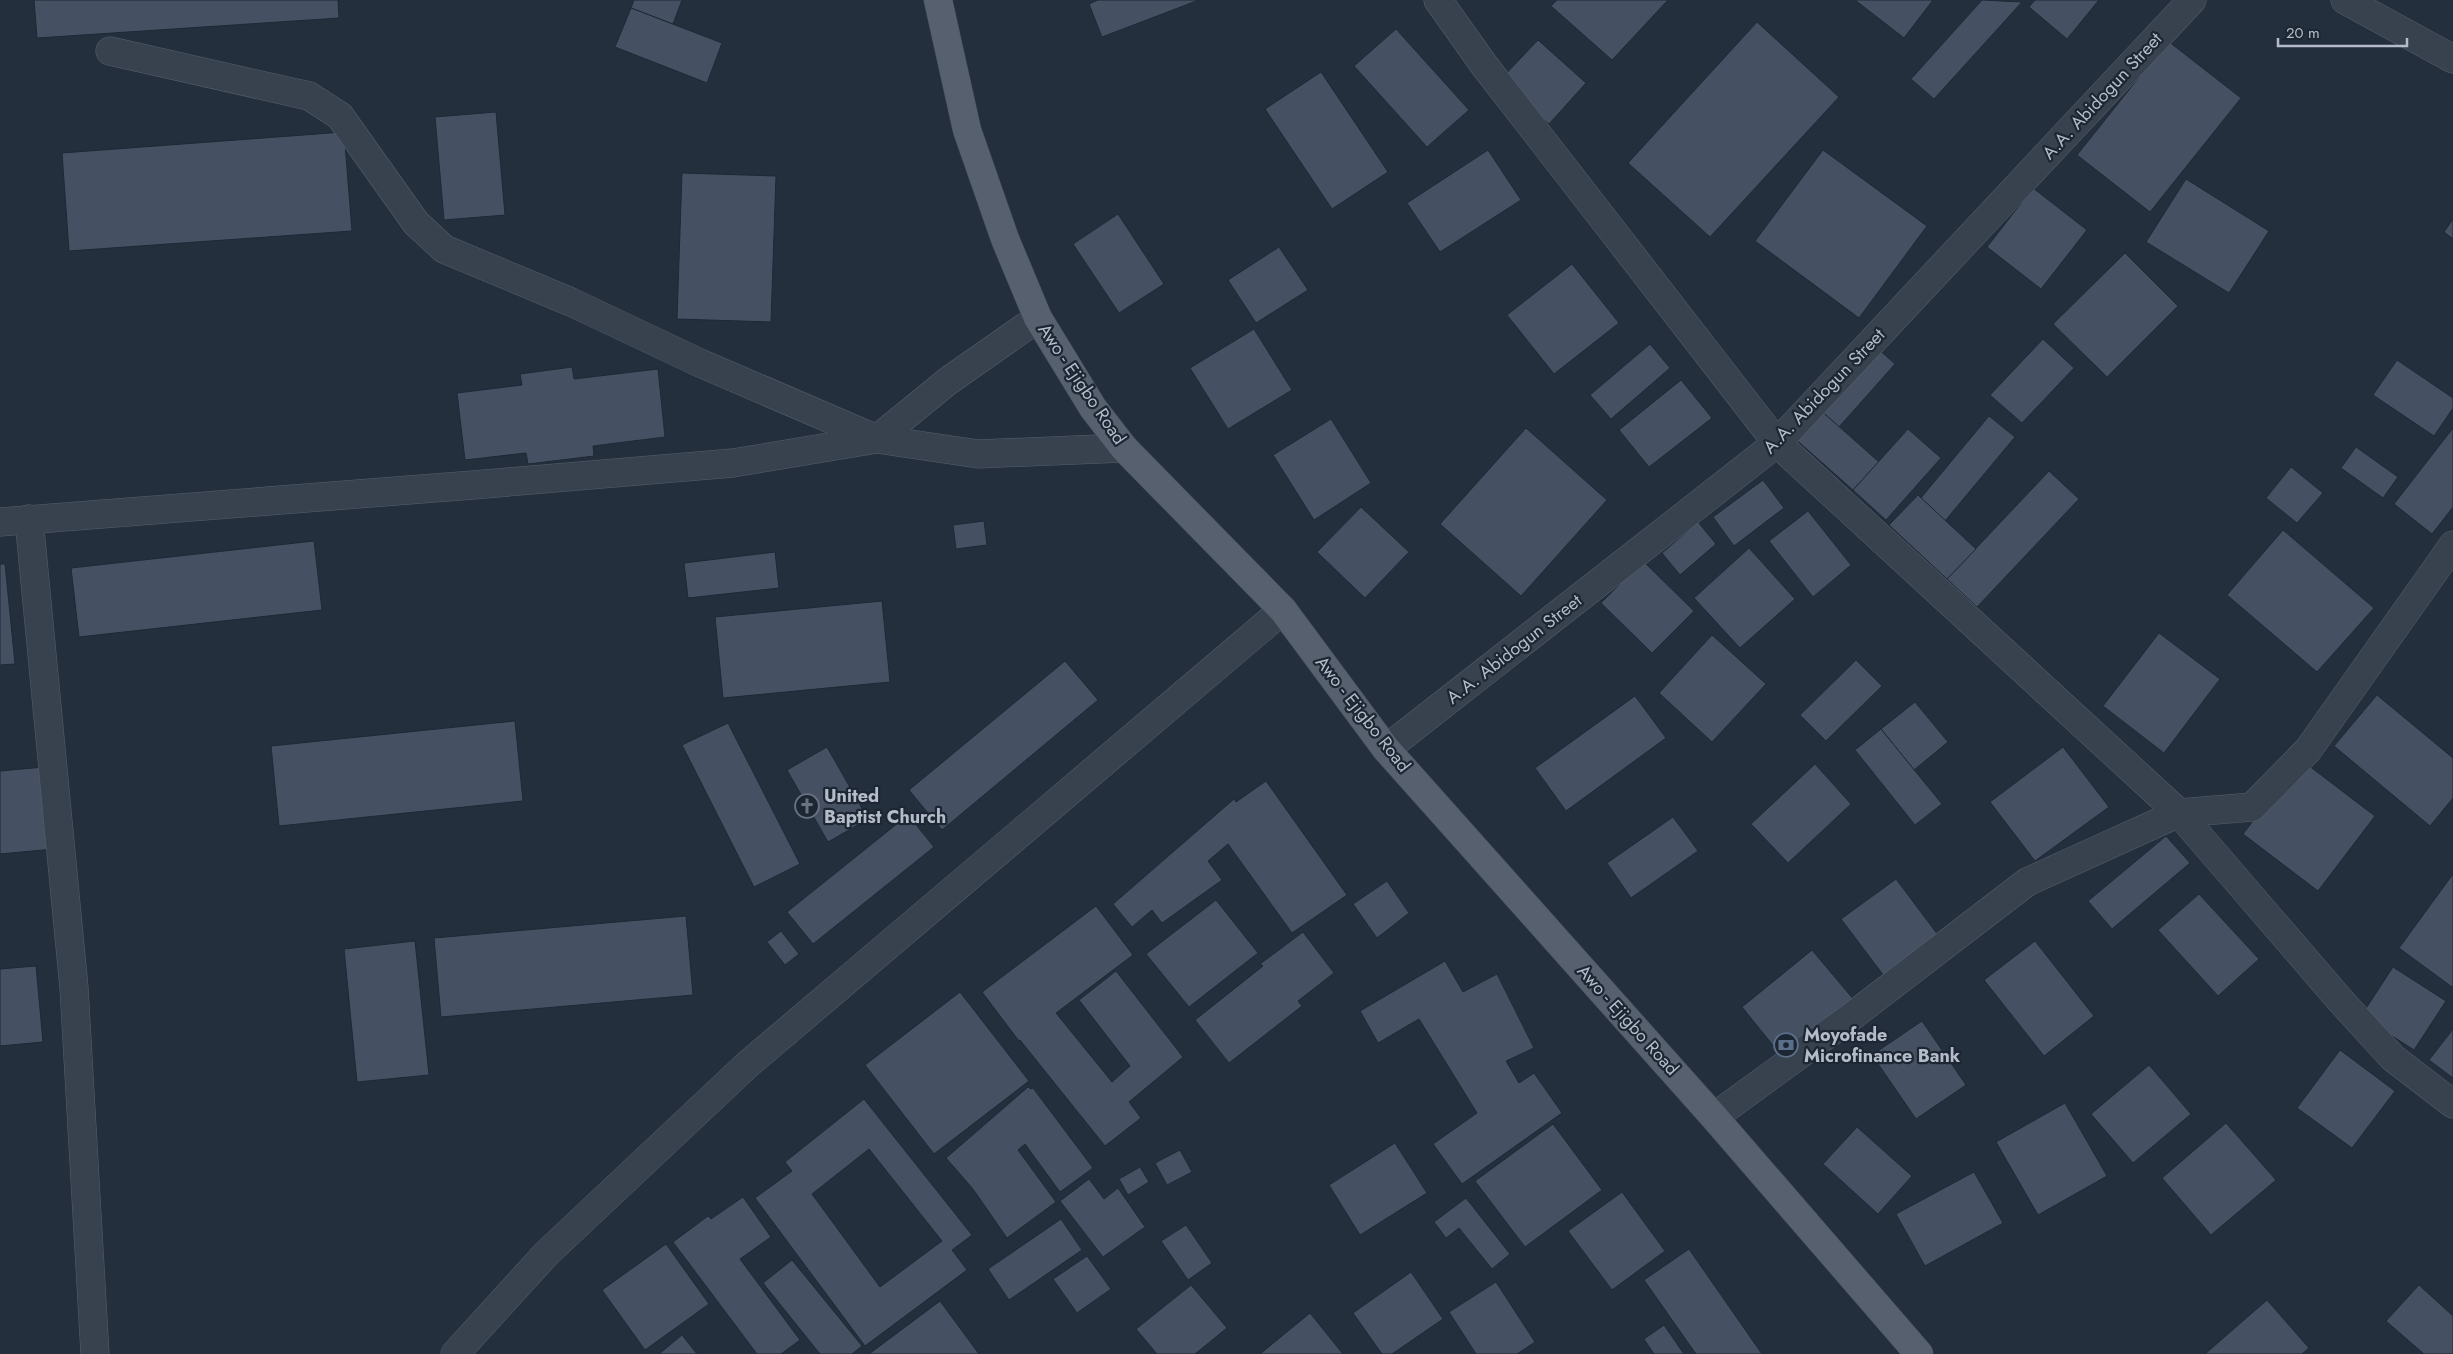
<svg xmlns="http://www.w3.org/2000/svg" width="2453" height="1354" viewBox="0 0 2453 1354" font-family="Jost,sans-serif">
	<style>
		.building { fill: #455162; stroke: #1f2835; fill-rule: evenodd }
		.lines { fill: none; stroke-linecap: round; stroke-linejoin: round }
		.street-casing { stroke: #565f6c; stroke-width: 29 }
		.primary-casing { stroke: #414a57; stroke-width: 29 }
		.street { stroke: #38414e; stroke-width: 28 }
		.primary { stroke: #56606e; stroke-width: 28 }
		.labels { text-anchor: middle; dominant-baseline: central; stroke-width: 4.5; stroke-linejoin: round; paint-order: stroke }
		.street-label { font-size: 18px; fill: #b4bcc9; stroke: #1d2633 }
		.poi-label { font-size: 18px; font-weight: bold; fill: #b4bcc9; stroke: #1d2633; text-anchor: start }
	</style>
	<rect width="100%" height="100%" fill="#242f3e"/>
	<!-- building -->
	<g class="building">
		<path d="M34 0H338L339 18 37 38Z"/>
		<path d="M634 0H682L673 24 631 8Z"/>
		<path d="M1098 0H1199L1102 37 1089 4Z"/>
		<path d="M1557 0H1668L1612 60 1551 6Z"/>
		<path d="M1855 0H1933L1904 38Z"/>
		<path d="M1982 0 2022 2 1934 99 1911 79Z"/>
		<path d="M2035 0H2099L2067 39 2029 7Z"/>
		<path d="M631 8 722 43 707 83 615 47Z"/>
		<path d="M1757 22 1839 97 1710 237 1628 163Z"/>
		<path d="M1396 29 1469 110 1427 147 1354 66Z"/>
		<path d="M1538 40 1586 83 1549 124 1500 80Z"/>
		<path d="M2168 41 2241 98 2150 212 2077 155Z"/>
		<path d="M1321 72 1388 172 1332 209 1265 109Z"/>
		<path d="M496 112 505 215 444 220 435 117Z"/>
		<path d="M344 132 352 231 69 251 62 153Z"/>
		<path d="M1488 150 1521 200 1440 252 1407 203Z"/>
		<path d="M1823 150 1927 226 1859 318 1755 241Z"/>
		<path d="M682 173 776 176 771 322 677 319Z"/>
		<path d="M2186 179 2269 231 2229 293 2146 242Z"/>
		<path d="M2033 188 2087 230 2041 289 1987 247Z"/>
		<path d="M1118 214 1164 284 1119 313 1073 244Z"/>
		<path d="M2453 219V239L2444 232Z"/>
		<path d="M1279 247 1308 290 1256 323 1228 280Z"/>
		<path d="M2125 253 2178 306 2107 377 2053 324Z"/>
		<path d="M1572 264 1619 323 1554 374 1507 315Z"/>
		<path d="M1254 329 1292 390 1228 429 1190 368Z"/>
		<path d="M2043 339 2074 368 2022 423 1990 395Z"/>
		<path d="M1650 344 1670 368 1611 419 1590 395Z"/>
		<path d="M1875 346 1895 364 1839 427 1820 410Z"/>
		<path d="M2397 360 2453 398V408L2434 436 2373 395Z"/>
		<path d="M572 367 574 379 658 369 665 437 593 446 594 456 528 464 526 453 465 460 457 393 522 385 520 374Z"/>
		<path d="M1681 380 1712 418 1649 467 1619 430Z"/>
		<path d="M1818 408 1879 462 1853 490 1792 436Z"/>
		<path d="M1989 416 2015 437 1945 521 1920 499Z"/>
		<path d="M1331 419 1371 483 1314 520 1273 455Z"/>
		<path d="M1526 428 1607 500 1521 596 1440 524Z"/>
		<path d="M2453 428V507L2432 534 2394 504Z"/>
		<path d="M1908 429 1941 458 1886 520 1853 490Z"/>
		<path d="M2356 447 2398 477 2383 498 2341 468Z"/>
		<path d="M2291 467 2323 493 2297 523 2266 498Z"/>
		<path d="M2049 471 2079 499 1977 607 1947 579Z"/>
		<path d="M1763 480 1784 508 1734 546 1713 517Z"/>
		<path d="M1918 495 1976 549 1947 579 1889 525Z"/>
		<path d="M1361 507 1409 552 1365 598 1317 552Z"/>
		<path d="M1808 511 1851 565 1813 597 1769 541Z"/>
		<path d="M984 521 987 545 956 549 953 525Z"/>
		<path d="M1698 522 1716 544 1680 575 1662 553Z"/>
		<path d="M2283 530 2374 608 2317 672 2227 595Z"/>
		<path d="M314 541 322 610 79 637 71 568Z"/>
		<path d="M1749 548 1795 599 1740 648 1694 598Z"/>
		<path d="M775 552 779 588 688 598 684 563Z"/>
		<path d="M1643 561 1694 611 1652 653 1601 603Z"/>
		<path d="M0 564H5L15 664 0 665Z"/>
		<path d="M882 601 890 682 723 698 715 617Z"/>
		<path d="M2159 633 2220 679 2164 753 2103 706Z"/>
		<path d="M1712 635 1766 684 1712 742 1659 693Z"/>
		<path d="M1856 660 1882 686 1826 741 1800 715Z"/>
		<path d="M1065 661 1098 700 942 830 909 790Z"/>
		<path d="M2377 695 2453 758V798L2430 826 2334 746Z"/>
		<path d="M1635 696 1666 738 1566 811 1535 768Z"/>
		<path d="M1915 702 1948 742 1914 770 1881 729Z"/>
		<path d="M515 721 523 801 279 826 271 746Z"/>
		<path d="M728 723 800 864 754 887 682 745Z"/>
		<path d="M1881 729 1942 804 1915 825 1855 750Z"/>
		<path d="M827 747 868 819 828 842 787 770Z"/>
		<path d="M2063 747 2109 807 2035 861 1990 802Z"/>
		<path d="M2300 759 2375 816 2318 891 2243 834Z"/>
		<path d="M1815 764 1851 804 1788 863 1751 824Z"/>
		<path d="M45 767 54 849 0 854V771Z"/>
		<path d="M1266 781 1347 895 1292 933 1228 844 1208 861 1222 880 1162 923 1152 910 1132 927 1113 904 1234 799 1236 802Z"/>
		<path d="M908 815 934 847 813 944 787 912Z"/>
		<path d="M1673 817 1698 851 1631 898 1607 863Z"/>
		<path d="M2166 836 2190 863 2112 929 2088 901Z"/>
		<path d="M2453 874V986L2452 987 2399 948Z"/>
		<path d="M1896 879 1938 935 1884 976 1841 919Z"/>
		<path d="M1387 881 1409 913 1377 938 1353 904Z"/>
		<path d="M2199 894 2259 959 2218 996 2158 930Z"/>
		<path d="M1216 900 1258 953 1189 1007 1146 954Z"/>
		<path d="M1096 906 1133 955 1056 1013 1112 1082 1130 1066 1079 1000 1116 971 1183 1057 1129 1102 1141 1118 1105 1146 1020 1040 1019 1041 982 992Z"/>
		<path d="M686 916 693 995 441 1017 434 938Z"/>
		<path d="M781 931 799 954 785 965 767 942Z"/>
		<path d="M1303 932 1334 973 1298 1001 1302 1006 1229 1063 1195 1020 1263 966 1260 964Z"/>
		<path d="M415 941 429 1075 357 1082 344 949Z"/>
		<path d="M2035 941 2094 1016 2044 1056 1984 980Z"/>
		<path d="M1812 950 1859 1006 1788 1064 1742 1007Z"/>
		<path d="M1445 961 1463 992 1497 974 1534 1048 1506 1061 1519 1083 1534 1073 1562 1113 1462 1184 1433 1144 1477 1113 1419 1019 1378 1043 1360 1011Z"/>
		<path d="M36 966 43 1042 0 1046V969Z"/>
		<path d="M2393 967 2446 1001 2414 1050 2361 1016Z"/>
		<path d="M960 992 1029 1081 934 1154 865 1065Z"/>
		<path d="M1922 1021 1966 1085 1916 1119 1872 1055Z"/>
		<path d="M2453 1029V1078L2429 1060Z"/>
		<path d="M2340 1050 2395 1091 2352 1148 2297 1108Z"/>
		<path d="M2149 1065 2191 1114 2133 1163 2091 1114Z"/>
		<path d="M1028 1087 1031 1089 1033 1088 1093 1168 1060 1192 1025 1144 1018 1150 1056 1202 1007 1238 973 1189 946 1158Z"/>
		<path d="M864 1099 972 1235 952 1250 967 1270 865 1346 755 1198 792 1171 785 1162ZM869 1149 942 1241 880 1287 812 1194Z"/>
		<path d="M2065 1103 2107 1176 2038 1215 1996 1142Z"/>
		<path d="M2226 1123 2276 1180 2211 1235 2162 1178Z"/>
		<path d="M1553 1124 1602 1190 1525 1247 1475 1181Z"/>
		<path d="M1857 1127 1912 1176 1878 1214 1823 1164Z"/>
		<path d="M1395 1143 1427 1193 1360 1235 1329 1185Z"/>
		<path d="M1180 1150 1192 1172 1167 1185 1155 1163Z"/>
		<path d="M1140 1167 1149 1182 1128 1195 1119 1179Z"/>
		<path d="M1974 1172 2003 1223 1925 1266 1896 1214Z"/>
		<path d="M1089 1179 1104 1199 1118 1188 1145 1227 1103 1257 1060 1201Z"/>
		<path d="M1622 1192 1665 1251 1612 1290 1568 1231Z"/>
		<path d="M743 1197 771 1237 740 1259 800 1340 781 1354H757L673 1242 708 1216 711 1219Z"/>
		<path d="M1466 1198 1510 1254 1492 1269 1459 1228 1446 1238 1434 1222Z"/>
		<path d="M1061 1219 1082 1250 1009 1300 988 1269Z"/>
		<path d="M1186 1225 1212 1263 1188 1280 1161 1241Z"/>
		<path d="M666 1244 709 1304 645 1350 602 1290Z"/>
		<path d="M1689 1249 1762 1354H1696L1644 1280Z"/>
		<path d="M1087 1256 1111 1289 1077 1313 1053 1279Z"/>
		<path d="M792 1260 862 1346 852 1354H820L763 1283Z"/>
		<path d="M1411 1272 1443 1319 1392 1354H1382L1353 1313Z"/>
		<path d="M1496 1282 1535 1342 1517 1354H1476L1449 1312Z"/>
		<path d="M1191 1285 1227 1328 1195 1354H1157L1136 1329Z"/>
		<path d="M2419 1285 2453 1316V1354H2424L2386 1321Z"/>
		<path d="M2267 1300 2309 1348 2302 1354H2205Z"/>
		<path d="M940 1301 979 1354H869Z"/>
		<path d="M1310 1313 1343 1354H1260Z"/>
		<path d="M1664 1325 1684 1354H1654L1644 1339Z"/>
		<path d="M682 1335 697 1354H659Z"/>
	</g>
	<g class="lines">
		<!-- street casing -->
		<g class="street-casing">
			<g id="street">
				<path d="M1438 0 1484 65 1777 443 2179 813 2340 1000 2393 1058 2453 1104"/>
				<path d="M2345 0 2453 59"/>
				<path d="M110 51 309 96 340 116 416 223 444 249 571 302 700 363 877 439 978 454 1124 448"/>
				<path d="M29 519 74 988 95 1354"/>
				<path d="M0 522 473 485 733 463 877 439 948 381 1038 318"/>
				<path d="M1386 749 1777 443 2192 0"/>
				<path d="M1714 1117 1847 1020 2027 882 2179 813 2252 807 2308 750 2453 545"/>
				<path d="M455 1354 546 1254 747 1065 1283 610"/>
			</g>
		</g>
		<!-- primary casing -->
		<g class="primary-casing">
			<path id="primary" d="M938 0 967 130 1005 239 1038 318 1093 408 1124 448 1283 610 1386 749 1714 1117 1919 1354"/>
		</g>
		<!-- street -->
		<use href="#street" class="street"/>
		<!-- primary -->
		<use href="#primary" class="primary"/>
	</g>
	<!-- icons -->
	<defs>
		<g id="church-ring" transform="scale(1.25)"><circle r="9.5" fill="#1d2633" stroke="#6b7280" stroke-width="1.5"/><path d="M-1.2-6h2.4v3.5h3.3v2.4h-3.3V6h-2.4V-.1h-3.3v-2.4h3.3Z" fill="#6b7280"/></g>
		<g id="bank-ring" transform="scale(1.25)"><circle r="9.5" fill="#1d2633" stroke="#5c6f8a" stroke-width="1.5"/><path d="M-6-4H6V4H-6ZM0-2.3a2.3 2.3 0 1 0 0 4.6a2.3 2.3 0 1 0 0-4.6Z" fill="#5c6f8a"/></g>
	</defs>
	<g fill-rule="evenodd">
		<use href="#church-ring" x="807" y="806"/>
		<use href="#bank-ring" x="1786" y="1045"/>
	</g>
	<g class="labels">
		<!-- street labels -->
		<g class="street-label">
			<text transform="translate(2102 96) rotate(-47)">A.A. Abidogun Street</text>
			<text transform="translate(1082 384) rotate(56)">Awo - Ejigbo Road</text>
			<text transform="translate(1824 391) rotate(-46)">A.A. Abidogun Street</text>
			<text transform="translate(1514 649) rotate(-38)">A.A. Abidogun Street</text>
			<text transform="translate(1363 714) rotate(52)">Awo - Ejigbo Road</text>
			<text transform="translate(1628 1020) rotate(48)">Awo - Ejigbo Road</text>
		</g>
		<!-- poi labels -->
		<g class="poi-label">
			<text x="824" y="796">United<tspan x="824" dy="21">Baptist Church</tspan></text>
			<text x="1804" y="1035">Moyofade<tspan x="1804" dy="21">Microfinance Bank</tspan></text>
		</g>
	</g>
	<!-- scale -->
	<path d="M2278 38v8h129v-8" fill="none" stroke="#b4bcc9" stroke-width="2.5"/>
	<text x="2286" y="38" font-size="15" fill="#b4bcc9" stroke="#1d2633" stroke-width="4" paint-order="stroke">20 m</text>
</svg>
